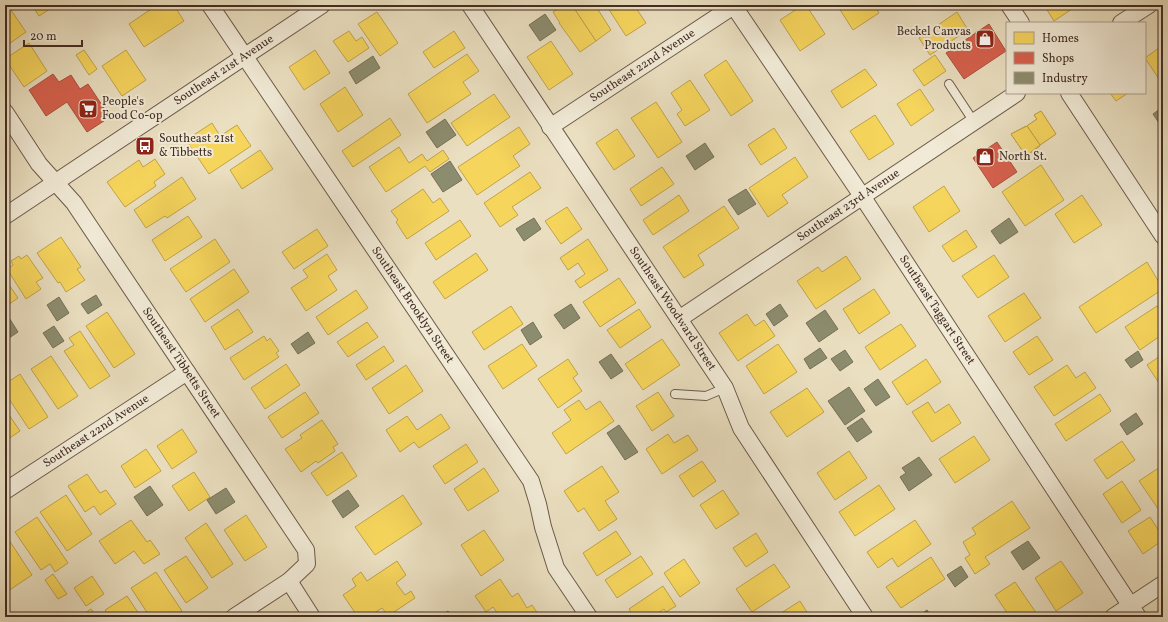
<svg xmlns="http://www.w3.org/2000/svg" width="1168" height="622" viewBox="0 0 1168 622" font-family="Vollkorn,serif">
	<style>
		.homes { fill: #f6d55c; stroke: #c0a34b }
		.shops { fill: #d6604d; stroke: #aa5140 }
		.industry { fill: #8c8c6e; stroke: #767058 }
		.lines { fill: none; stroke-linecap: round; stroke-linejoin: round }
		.lane-casing { stroke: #6c5a4a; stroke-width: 10 }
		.street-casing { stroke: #6c5a4a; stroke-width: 18 }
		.lane { stroke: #f1ead6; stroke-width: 8 }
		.street { stroke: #f1ead6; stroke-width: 16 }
		.labels { text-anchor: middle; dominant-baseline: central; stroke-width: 4; stroke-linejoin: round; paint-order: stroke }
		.poi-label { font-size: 12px; fill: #422d23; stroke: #f1ead6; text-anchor: start }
		.street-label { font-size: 12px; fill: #422d23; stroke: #f1ead6 }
	</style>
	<rect width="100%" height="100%" fill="#eadfc0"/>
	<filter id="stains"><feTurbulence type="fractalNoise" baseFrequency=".005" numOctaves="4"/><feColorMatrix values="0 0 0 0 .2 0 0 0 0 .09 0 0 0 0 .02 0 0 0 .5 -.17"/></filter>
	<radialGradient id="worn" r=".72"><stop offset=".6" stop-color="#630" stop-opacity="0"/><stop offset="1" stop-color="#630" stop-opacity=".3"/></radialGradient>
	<!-- homes -->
	<g class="homes">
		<path d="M5 5H11L9 7 26 32 6 46Z"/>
		<path d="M32 5H56L39 16Z"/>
		<path d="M157 5H174L184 21 144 47 129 24Z"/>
		<path d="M564 5 565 6 572 5 596 41 580 52 559 23H560L553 12Z"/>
		<path d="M572 5H595L611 30 596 41Z"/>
		<path d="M606 5H634L646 23 626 36Z"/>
		<path d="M803 5H806L825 34 800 51 780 20Z"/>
		<path d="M837 5H874L879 13 853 30Z"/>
		<path d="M930 5H939L933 9Z"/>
		<path d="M1044 5H1078L1054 21Z"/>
		<path d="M377 12 398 43 380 56 358 24Z"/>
		<path d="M957 12 968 30 930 55 919 38Z"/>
		<path d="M349 31 356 41 362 37 369 48 348 62 333 41Z"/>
		<path d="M454 31 465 48 434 68 423 52Z"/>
		<path d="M551 41 573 74 549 90 527 57Z"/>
		<path d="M29 43 47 71 24 87 5 59Z"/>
		<path d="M1163 45V81L1161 82 1145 58Z"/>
		<path d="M84 50 97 69 89 75 76 55Z"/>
		<path d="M126 50 146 80 122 96 102 66Z"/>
		<path d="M315 50 330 73 304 90 289 67Z"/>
		<path d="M467 54 479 71 463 82 471 94 427 123 408 94Z"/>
		<path d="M935 55 946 71 924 86 913 70Z"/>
		<path d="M726 60 753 101 731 116 704 75Z"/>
		<path d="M865 69 877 85 842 108 831 91Z"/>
		<path d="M690 80 710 110 685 126 677 114 682 110 671 93Z"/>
		<path d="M345 87 363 115 338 132 320 104Z"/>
		<path d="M920 89 934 110 911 126 897 104Z"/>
		<path d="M1110 93H1128L1116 101Z"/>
		<path d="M494 94 510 117 467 146 451 123Z"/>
		<path d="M656 102 682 142 658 158 631 118Z"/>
		<path d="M1041 111 1056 134 1040 145 1027 126 1037 119 1034 115Z"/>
		<path d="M1041 111 1056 134 1040 145 1027 126 1037 119 1034 115Z"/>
		<path d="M875 115 894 144 869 160 850 131Z"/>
		<path d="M390 118 401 135 353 167 342 151Z"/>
		<path d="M212 123 220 136 237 125 251 146 209 174 186 140Z"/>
		<path d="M1026 126 1040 146 1026 156 1011 134Z"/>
		<path d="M1027 126 1040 145 1026 156 1011 134Z"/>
		<path d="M519 127 530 144 513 156 520 166 477 195 458 167Z"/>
		<path d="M774 128 787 148 761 165 748 145Z"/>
		<path d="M617 129 635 156 614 170 596 143Z"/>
		<path d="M399 147 409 163 422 154 427 161 443 150 449 159 430 172 425 166 386 192 369 167Z"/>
		<path d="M260 150 273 169 242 189 230 170Z"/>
		<path d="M795 157 808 177 782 195 788 203 768 217 749 188Z"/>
		<path d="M155 159 165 174 154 182 156 186 125 207 107 182 139 160 143 167Z"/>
		<path d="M1041 165 1064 200 1025 226 1002 192Z"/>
		<path d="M662 167 674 184 641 206 630 189Z"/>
		<path d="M530 172 541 188 512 207 518 215 500 227 484 203Z"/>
		<path d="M182 177 196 199 167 218 165 216 146 228 134 210Z"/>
		<path d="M944 186 960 211 929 232 913 207Z"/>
		<path d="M423 189 433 203 440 198 449 211 407 239 396 222 398 220 391 211Z"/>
		<path d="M679 195 689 211 653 235 643 220Z"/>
		<path d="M1082 195 1102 225 1074 243 1055 214Z"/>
		<path d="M724 206 739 228 698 255 704 265 684 278 663 247Z"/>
		<path d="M567 207 582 229 561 244 545 221Z"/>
		<path d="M188 216 202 237 165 261 152 240Z"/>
		<path d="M460 220 471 236 436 260 425 243Z"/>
		<path d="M317 229 328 246 294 269 282 252Z"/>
		<path d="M966 230 977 247 953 262 942 246Z"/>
		<path d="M61 237 81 267 77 269 85 280 66 292 60 282 58 283 37 253Z"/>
		<path d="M215 239 230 262 186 292 170 269Z"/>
		<path d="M588 239 608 270 580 288 575 281 585 274 578 263 568 270 560 258Z"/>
		<path d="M476 253 488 270 445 299 433 282Z"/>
		<path d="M327 254 337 270 328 276 337 290 306 311 291 288 308 277 303 270Z"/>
		<path d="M27 255 43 278 36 282 41 289 26 299 7 269 13 265 11 261 19 256 21 259Z"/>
		<path d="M994 255 1009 277 978 298 962 276Z"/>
		<path d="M846 256 861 279 816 309 797 281 818 267 822 272Z"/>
		<path d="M1147 262 1163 289 1096 333 1079 307Z"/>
		<path d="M234 269 249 292 205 322 190 299Z"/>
		<path d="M619 278 636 303 600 327 583 302Z"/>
		<path d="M5 279 18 298 5 307Z"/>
		<path d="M874 289 890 313 859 334 843 309Z"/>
		<path d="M356 290 368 308 328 335 316 317Z"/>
		<path d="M1024 293 1041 318 1005 342 988 316Z"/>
		<path d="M511 306 523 324 484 350 472 332Z"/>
		<path d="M1157 306 1163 315V334L1140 350 1125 327Z"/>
		<path d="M238 309 253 332 225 350 211 327Z"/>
		<path d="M639 309 651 327 620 348 607 330Z"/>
		<path d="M107 312 135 354 114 368 86 326Z"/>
		<path d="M747 314 755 326 764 320 775 336 738 361 719 333Z"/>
		<path d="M367 322 378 337 348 357 337 342Z"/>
		<path d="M901 324 916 346 880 370 865 347Z"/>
		<path d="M80 331 110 376 90 389 64 351 74 345 69 338Z"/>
		<path d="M264 336 267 341 270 338 279 351 276 353 279 357 244 380 230 358Z"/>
		<path d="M1037 336 1053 360 1029 375 1013 352Z"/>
		<path d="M662 339 680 365 643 390 625 364Z"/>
		<path d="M522 344 537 366 503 389 488 366Z"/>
		<path d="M778 344 797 372 764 394 746 366Z"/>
		<path d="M384 346 394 361 366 380 356 365Z"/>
		<path d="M1163 354V384L1161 386 1147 365Z"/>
		<path d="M51 356 78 396 58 409 31 369Z"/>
		<path d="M568 359 578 374 573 378 582 391 558 408 538 379Z"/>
		<path d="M926 359 941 382 907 405 892 382Z"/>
		<path d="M286 364 300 385 265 409 251 388Z"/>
		<path d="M406 365 423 391 389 414 372 388Z"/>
		<path d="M1067 365 1076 378 1085 372 1096 388 1054 416 1034 387Z"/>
		<path d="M20 374 48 417 29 429 5 393V384Z"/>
		<path d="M807 388 824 412 787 437 770 412Z"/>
		<path d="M305 392 319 413 282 438 268 417Z"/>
		<path d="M658 392 674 416 652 431 636 406Z"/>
		<path d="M1100 394 1111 411 1066 441 1055 424Z"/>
		<path d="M579 400 586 410 600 401 614 421 566 454 552 433 571 420 564 410Z"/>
		<path d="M928 402 935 413 949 404 961 423 932 442 912 412Z"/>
		<path d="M5 409 20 431 5 441Z"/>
		<path d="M441 414 450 428 419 448 414 442 400 452 386 430 407 416 417 430Z"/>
		<path d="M322 420 338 444 333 447 335 451 318 463 316 461 301 472 285 449 302 438 300 435Z"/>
		<path d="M182 429 197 452 172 469 157 446Z"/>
		<path d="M668 434 674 443 688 435 698 450 662 474 646 449Z"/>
		<path d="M974 436 990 460 955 483 939 459Z"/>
		<path d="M1122 441 1135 460 1107 479 1094 460Z"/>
		<path d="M466 444 478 462 445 484 433 466Z"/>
		<path d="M146 449 161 471 135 488 121 466Z"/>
		<path d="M849 451 867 478 835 500 817 473Z"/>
		<path d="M342 452 357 476 327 496 311 473Z"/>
		<path d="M702 461 716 481 693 497 679 476Z"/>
		<path d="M1163 465V516L1139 481Z"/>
		<path d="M602 466 619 492 605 501 617 519 599 531 584 508 578 512 564 491Z"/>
		<path d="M484 468 499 491 468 511 454 489Z"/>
		<path d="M194 472 210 497 189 511 172 486Z"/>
		<path d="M87 474 100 493 106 490 116 504 100 515 94 506 85 512 68 486Z"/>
		<path d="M1122 481 1141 510 1122 523 1103 494Z"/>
		<path d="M879 485 895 509 855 536 839 512Z"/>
		<path d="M723 490 739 514 716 529 700 505Z"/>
		<path d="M66 495 92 534 67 551 40 512Z"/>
		<path d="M403 495 422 524 375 555 355 527Z"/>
		<path d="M1012 501 1030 528 985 557 990 564 975 574 965 558 970 555 963 542 976 534 972 528Z"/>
		<path d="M246 515 267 547 245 561 224 530Z"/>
		<path d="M37 517 68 563 55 572 50 564 41 570 15 532Z"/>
		<path d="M1150 517 1163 537V540L1143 554 1128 531Z"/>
		<path d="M131 520 147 542 150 540 160 554 144 564 134 551 115 564 99 541Z"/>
		<path d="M915 520 931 544 898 567 892 558 878 568 867 552Z"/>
		<path d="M206 523 233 564 212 578 185 538Z"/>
		<path d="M484 530 504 560 481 576 461 545Z"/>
		<path d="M616 531 631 554 597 576 583 553Z"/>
		<path d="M756 533 768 552 746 567 733 548Z"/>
		<path d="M5 534 32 575 8 591 5 586Z"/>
		<path d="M186 556 208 588 186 603 164 570Z"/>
		<path d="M641 556 653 574 617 598 605 580Z"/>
		<path d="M931 557 945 579 901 608 886 587Z"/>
		<path d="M684 559 700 583 680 597 664 573Z"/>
		<path d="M397 561 406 575 396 583 405 595 411 591 415 598 388 616 382 608 368 617H358L343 595 356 586 352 579 361 572 367 581Z"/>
		<path d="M1061 561 1083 593 1056 611 1035 578Z"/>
		<path d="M774 564 790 587 752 612 736 589Z"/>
		<path d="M156 572 182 611 172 617H150L131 588Z"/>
		<path d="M53 574 67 594 58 599 45 580Z"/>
		<path d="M92 576 104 594 86 606 74 588Z"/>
		<path d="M500 579 512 597 518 593 527 608 532 605 540 617H500L493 607 486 612 475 596Z"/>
		<path d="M1015 582 1039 617H1010L995 595Z"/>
		<path d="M663 586 676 606 666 612 664 609 652 617H634L629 609Z"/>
		<path d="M127 596 141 617H109L105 610Z"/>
		<path d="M800 601 810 617H775Z"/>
		<path d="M91 609 97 617H79Z"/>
	</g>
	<!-- shops -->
	<g class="shops">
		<path d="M989 24 1006 51 964 79 946 53Z"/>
		<path d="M53 74 59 82 71 75 80 89 88 84 110 117 87 132 67 102 46 116 29 90Z"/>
		<path d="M997 142 1017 172 993 188 973 158Z"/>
	</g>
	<!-- industry -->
	<g class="industry">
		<path d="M545 14 556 30 540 41 529 25Z"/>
		<path d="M373 56 380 68 356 84 349 72Z"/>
		<path d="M1163 107V129L1153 114Z"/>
		<path d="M445 119 456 135 437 148 426 132Z"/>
		<path d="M705 143 714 157 695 170 686 156Z"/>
		<path d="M450 161 462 180 443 192 431 174Z"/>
		<path d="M746 189 756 204 738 215 728 200Z"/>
		<path d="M534 218 541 229 524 241 516 229Z"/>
		<path d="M1009 218 1018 232 1000 244 991 231Z"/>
		<path d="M96 295 102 305 88 314 81 304Z"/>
		<path d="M59 297 69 313 57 321 47 305Z"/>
		<path d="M571 304 580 318 564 329 554 315Z"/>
		<path d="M780 304 788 316 774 326 766 314Z"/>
		<path d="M825 310 838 329 819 342 806 323Z"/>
		<path d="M8 316 18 332 6 340 5 339V318Z"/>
		<path d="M533 322 542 337 530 345 521 330Z"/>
		<path d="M54 326 64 341 53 348 43 333Z"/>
		<path d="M308 332 315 343 298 354 291 344Z"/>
		<path d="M820 348 827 358 810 369 804 359Z"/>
		<path d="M845 350 853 362 840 371 831 359Z"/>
		<path d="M1138 351 1143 360 1131 368 1125 360Z"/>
		<path d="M611 354 623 371 611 379 599 362Z"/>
		<path d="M878 379 890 397 876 406 864 389Z"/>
		<path d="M849 387 865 411 845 425 828 401Z"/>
		<path d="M1136 413 1143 424 1127 435 1120 424Z"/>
		<path d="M862 418 872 432 857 442 847 428Z"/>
		<path d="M619 425 638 452 625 460 607 433Z"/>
		<path d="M919 457 932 475 909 491 900 477 906 473 902 468Z"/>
		<path d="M150 486 163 505 147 516 134 497Z"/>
		<path d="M226 488 235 502 216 514 207 500Z"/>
		<path d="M348 490 359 506 343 518 332 501Z"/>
		<path d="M1028 541 1040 558 1023 570 1011 552Z"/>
		<path d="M961 566 968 577 955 587 947 575Z"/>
		<path d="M927 610 932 617H917Z"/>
		<path d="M448 611 452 617H440Z"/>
	</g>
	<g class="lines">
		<!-- lane casing -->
		<g class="lane-casing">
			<g id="lane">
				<path d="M949 84 974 122"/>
				<path d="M675 394 706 396 725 388"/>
			</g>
		</g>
		<!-- street casing -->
		<g class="street-casing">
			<g id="street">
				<path id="s1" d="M210 5 531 481 538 504 543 527 556 568 589 617"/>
				<path id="s2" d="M470 5 725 388 741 428 865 617"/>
				<path id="s3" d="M733 5 862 196 1138 617"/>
				<path d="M1009 5 1021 23"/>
				<path d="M1121 23 1149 5"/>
				<path d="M1069 93 1163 236"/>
				<path id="s4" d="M5 112 39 164 74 203 306 550 307 564 289 581 234 617"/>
				<path id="s5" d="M550 127 735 5"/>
				<path id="s6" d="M5 216 322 5"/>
				<path id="s7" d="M679 319 1017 93"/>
				<path id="s8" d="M5 491 187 372"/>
				<path d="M289 581 312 617"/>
				<path d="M1113 617 1163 584"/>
			</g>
		</g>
		<!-- lane -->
		<use href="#lane" class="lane"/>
		<!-- street -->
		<use href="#street" class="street"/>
	</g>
	<!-- icons -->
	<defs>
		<g id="shop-square" transform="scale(1)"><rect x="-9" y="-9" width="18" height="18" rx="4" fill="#8f2418" stroke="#f1ead6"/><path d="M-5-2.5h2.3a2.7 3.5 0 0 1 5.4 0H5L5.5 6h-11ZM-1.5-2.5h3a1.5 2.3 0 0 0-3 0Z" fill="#fff"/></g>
		<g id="supermarket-square" transform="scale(1)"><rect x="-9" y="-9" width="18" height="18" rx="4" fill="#8f2418" stroke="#f1ead6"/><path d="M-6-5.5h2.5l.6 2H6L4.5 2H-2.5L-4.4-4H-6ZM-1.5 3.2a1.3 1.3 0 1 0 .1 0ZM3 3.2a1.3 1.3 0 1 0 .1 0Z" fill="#fff"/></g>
		<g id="bus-square" transform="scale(1)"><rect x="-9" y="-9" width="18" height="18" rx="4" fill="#8f2418" stroke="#f1ead6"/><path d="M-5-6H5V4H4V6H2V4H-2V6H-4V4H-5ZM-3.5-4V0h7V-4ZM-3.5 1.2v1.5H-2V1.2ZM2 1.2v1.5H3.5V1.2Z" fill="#fff"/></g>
	</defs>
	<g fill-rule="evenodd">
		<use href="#shop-square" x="985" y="39"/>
		<use href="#supermarket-square" x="88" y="109"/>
		<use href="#bus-square" x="145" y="146"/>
		<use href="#shop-square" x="985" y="157"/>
	</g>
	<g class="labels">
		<!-- poi labels -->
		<g class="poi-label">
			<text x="971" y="32" text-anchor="end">Beckel Canvas<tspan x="971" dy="14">Products</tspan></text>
			<text x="102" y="102">People's<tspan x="102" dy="14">Food Co-op</tspan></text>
			<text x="159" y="139">Southeast 21st<tspan x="159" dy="14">&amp; Tibbetts</tspan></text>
			<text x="999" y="157">North St.</text>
		</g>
		<!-- street labels -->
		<g class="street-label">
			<text stroke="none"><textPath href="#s5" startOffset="111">Southeast 22nd Avenue</textPath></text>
			<text stroke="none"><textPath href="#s6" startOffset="263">Southeast 21st Avenue</textPath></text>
			<text stroke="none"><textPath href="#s7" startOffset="204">Southeast 23rd Avenue</textPath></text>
			<text stroke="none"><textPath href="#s1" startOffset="362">Southeast Brooklyn Street</textPath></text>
			<text stroke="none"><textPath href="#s2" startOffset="365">Southeast Woodward Street</textPath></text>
			<text stroke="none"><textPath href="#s3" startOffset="367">Southeast Taggart Street</textPath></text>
			<text stroke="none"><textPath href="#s4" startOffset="307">Southeast Tibbetts Street</textPath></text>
			<text stroke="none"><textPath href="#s8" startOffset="109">Southeast 22nd Avenue</textPath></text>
		</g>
	</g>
	<!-- margin -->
	<rect width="1168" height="622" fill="none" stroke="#eadfc0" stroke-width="20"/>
	<rect x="6" y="6" width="1156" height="610" fill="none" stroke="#422d23" stroke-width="2"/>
	<rect x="10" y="10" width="1148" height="602" fill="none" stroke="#422d23"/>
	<!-- legend -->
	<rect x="1006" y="22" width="140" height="72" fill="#f1ead6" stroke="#ab9e8e"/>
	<rect x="1014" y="32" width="20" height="12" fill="#f6d55c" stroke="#ab9e8e"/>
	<text x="1042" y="42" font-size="12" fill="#422d23">Homes</text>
	<rect x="1014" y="52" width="20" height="12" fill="#d6604d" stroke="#ab9e8e"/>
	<text x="1042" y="62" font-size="12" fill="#422d23">Shops</text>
	<rect x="1014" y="72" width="20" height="12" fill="#8c8c6e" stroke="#ab9e8e"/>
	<text x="1042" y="82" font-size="12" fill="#422d23">Industry</text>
	<!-- scale -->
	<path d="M24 40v6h58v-6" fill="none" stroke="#422d23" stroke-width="2"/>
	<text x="30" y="40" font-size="12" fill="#422d23" stroke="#f1ead6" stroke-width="3" paint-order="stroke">20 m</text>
	<rect width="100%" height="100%" filter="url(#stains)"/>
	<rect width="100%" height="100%" fill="url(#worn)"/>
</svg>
